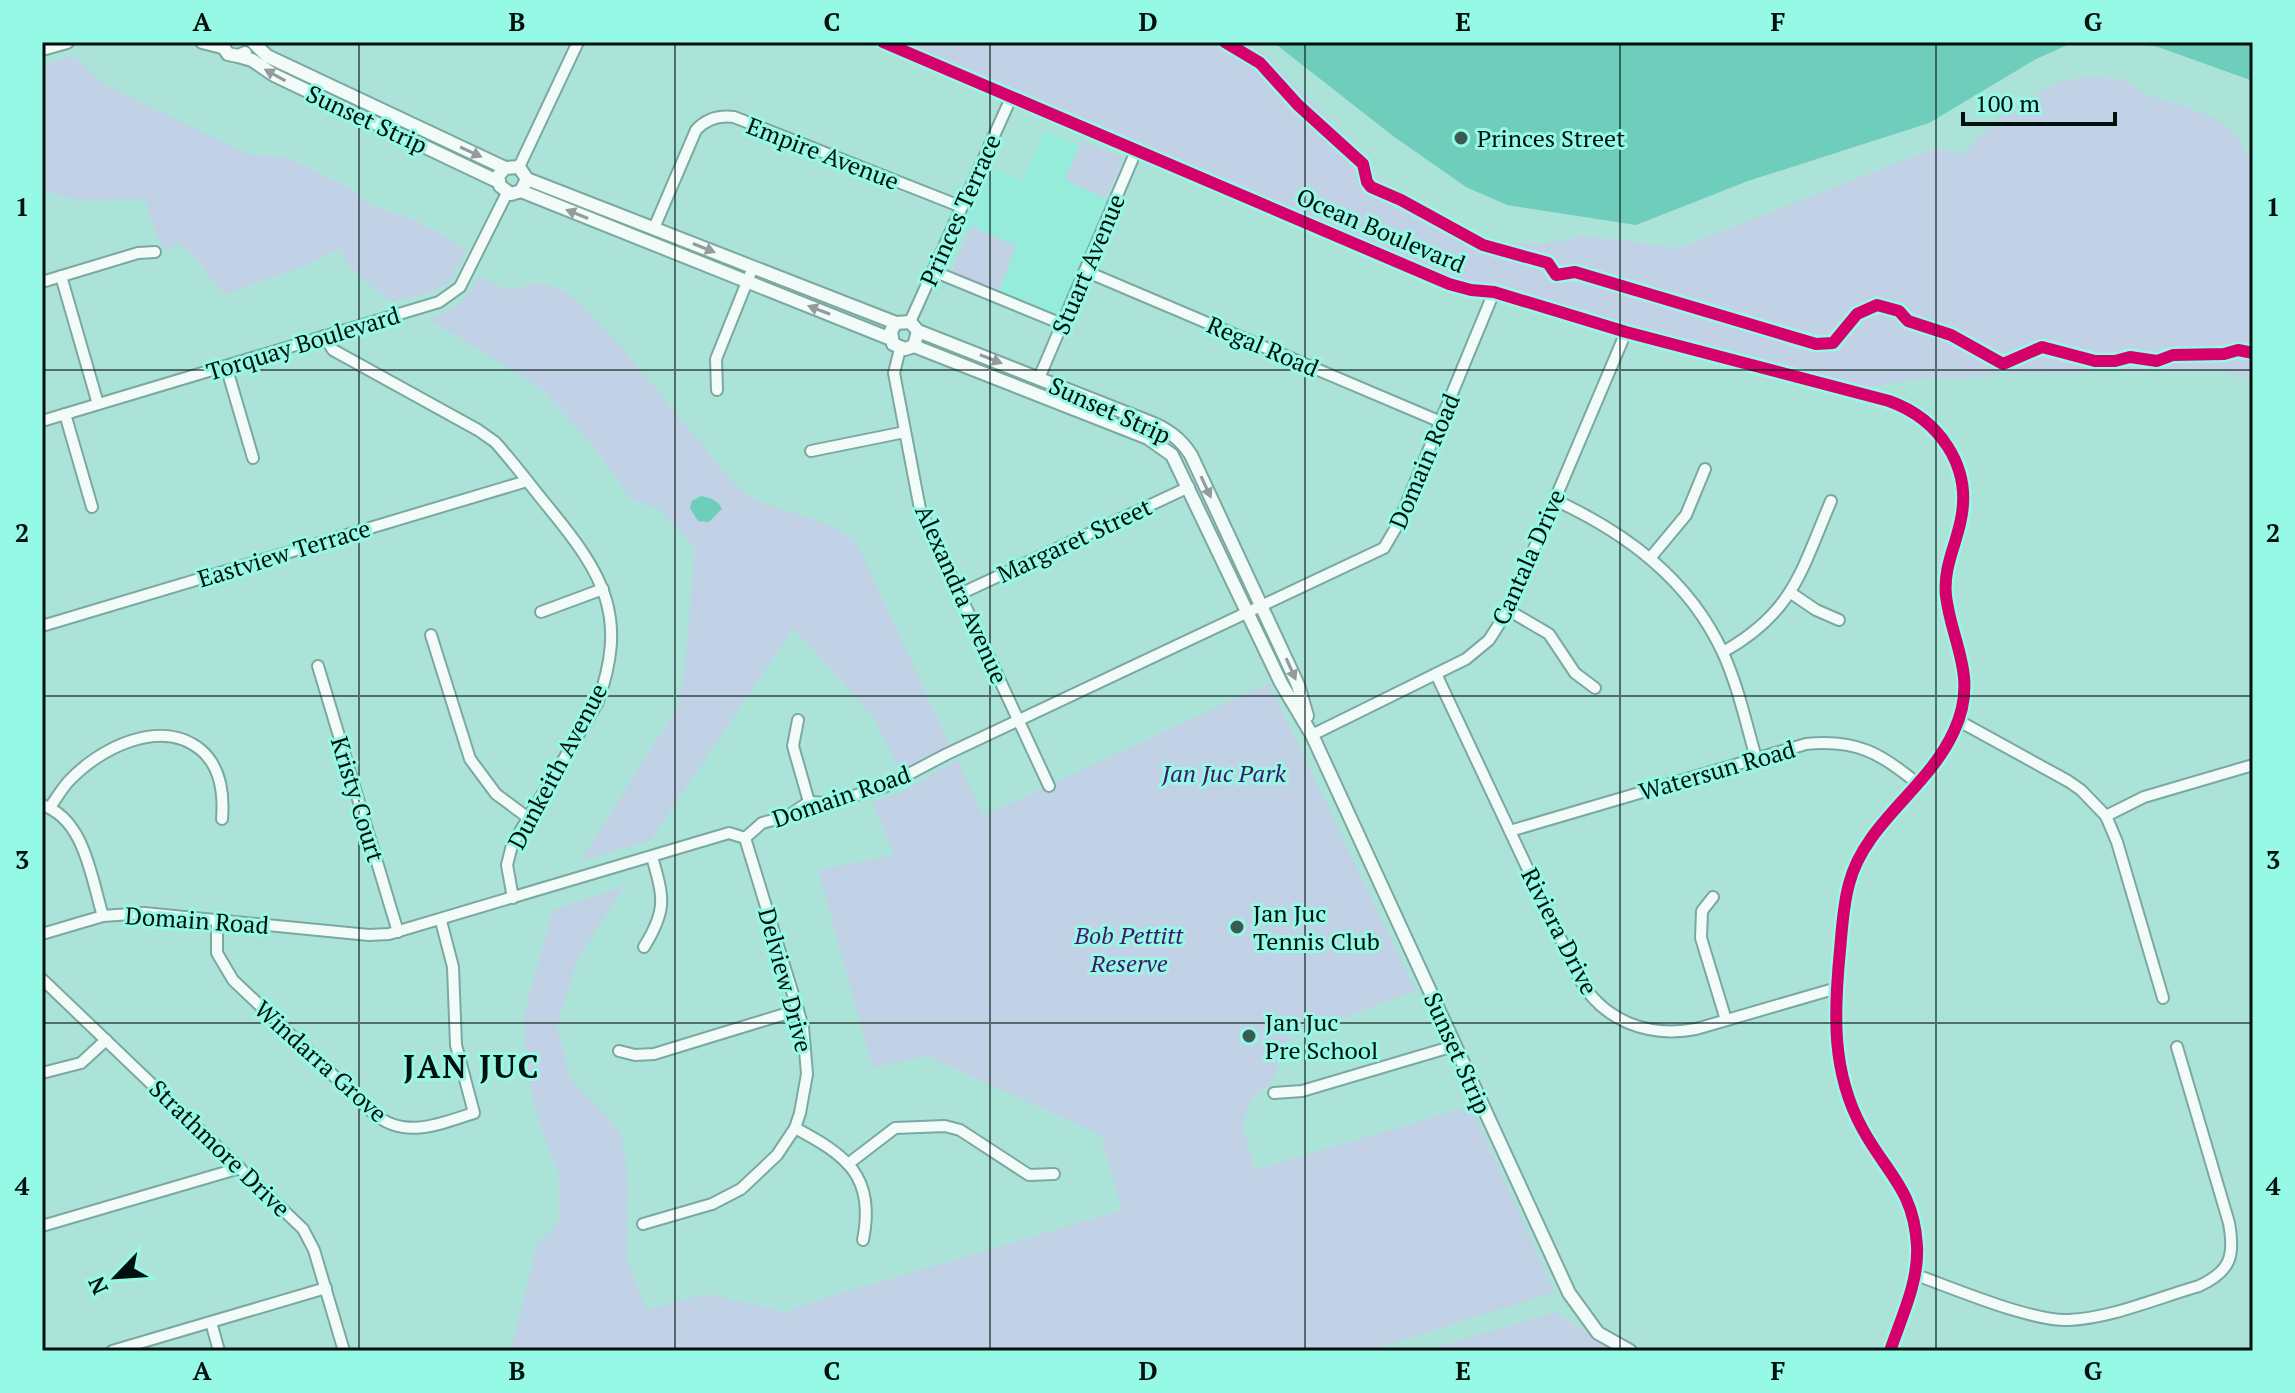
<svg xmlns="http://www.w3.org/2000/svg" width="2295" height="1393" viewBox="0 0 2295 1393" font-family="'PT Serif',serif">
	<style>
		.built { fill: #96ecdb }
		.green { fill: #c1d2e6 }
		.water { fill: #6fcdbc }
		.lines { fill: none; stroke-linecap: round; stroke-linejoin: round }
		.minor-casing { stroke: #7ba8a0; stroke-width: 14 }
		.tertiary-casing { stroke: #7ba8a0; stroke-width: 16 }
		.minor { stroke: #f3fbf9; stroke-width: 10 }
		.tertiary { stroke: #f3fbf9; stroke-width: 12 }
		.cycleway-casing { stroke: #96f9e5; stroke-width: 17 }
		.cycleway { stroke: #d6006c; stroke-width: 12 }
		.oneway { fill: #929d9b }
		.grid { fill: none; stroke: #00110d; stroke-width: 2; stroke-opacity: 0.55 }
		.poi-dot { fill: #3c5a54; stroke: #96f9e5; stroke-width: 3 }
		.labels { text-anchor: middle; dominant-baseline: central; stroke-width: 6; stroke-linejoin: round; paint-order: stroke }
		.street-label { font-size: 24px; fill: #00110d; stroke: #96f9e5 }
		.poi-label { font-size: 24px; fill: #00110d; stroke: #96f9e5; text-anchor: start }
		.park-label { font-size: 24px; font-style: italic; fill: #3f186b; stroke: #96f9e5 }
		.district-label { font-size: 32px; font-weight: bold; letter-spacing: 2px; fill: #00110d; stroke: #96f9e5 }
		.neatline { fill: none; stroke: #00110d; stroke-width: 3 }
		.grid-label { font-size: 26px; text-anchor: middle; font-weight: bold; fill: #00110d }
	</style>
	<rect width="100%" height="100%" fill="#ace3d8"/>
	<!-- built -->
	<path class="built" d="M1044 131 1081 147 1069 178 1111 198 1061 320 993 291 1009 251 958 230 985 165 1023 181Z"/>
	<!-- green -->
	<g class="green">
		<path d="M883 42H1244L1264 53 1343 133 1368 158 1376 177 1463 225 1484 245 1559 242 1582 235 1679 248 1935 148 1962 155 1998 119 2034 95 2057 83 2085 76 2123 79 2148 96 2170 101 2215 118 2236 135 2249 158 2253 160V380L2220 371H2107L2002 374 1967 378 1934 377 1846 390 1471 290Z"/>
		<path d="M73 56 101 83 248 154 286 157 344 185 375 207 418 221 467 250 449 283 429 293 392 302 351 269 339 249 314 262 224 295 198 262 178 243 168 251 157 237 145 199 76 200 42 190V65Z"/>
		<path d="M1082 140 1124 158 1107 199 1065 180Z"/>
		<path d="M971 226 1016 246 999 292 952 272Z"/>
		<path d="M479 276 507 290 538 283 559 288 578 301 623 349 738 488C774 517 821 510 857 544L951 747 900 771 873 716 793 628 650 841 580 861 678 707 684 674 695 547 660 509 632 500 591 443 541 388 429 319C460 307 462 304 479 276Z"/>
		<path d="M1269 683 1416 991 1288 1038 1272 1083 1253 1098 1242 1124 1255 1170 1471 1106 1555 1292 1368 1351H511L537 1245 559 1222V1175L540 1125 528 1078 524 1014 553 910 625 886 578 958 557 1026 571 1080 621 1132 628 1176 627 1258 646 1310 707 1294 793 1314 792 1308 1122 1210 1101 1135 927 1056 873 1068 818 870 894 855 872 802 899 793 958 760 983 816Z"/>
		<path d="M1557 1312 1611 1351H1421Z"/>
	</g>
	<!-- water -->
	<g class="water">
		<path d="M1273 42H2074L2036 59 1929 123 1748 181 1636 225 1507 205 1466 187 1393 136Z"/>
		<path d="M2127 42H2253V81L2158 47Z"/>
		<path d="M701 496C710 498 718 500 722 509L709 522 698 521 690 508 692 501Z"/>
	</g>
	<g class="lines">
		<!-- minor casing -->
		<g class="minor-casing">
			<g id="minor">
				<path d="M883 42 1449 284 1471 290 1494 292 1626 332 1889 401C1939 419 1972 466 1961 519 1956 546 1943 567 1946 596 1952 645 1979 677 1954 731 1928 789 1865 822 1849 884 1843 906 1842 929 1840 950 1834 1012 1831 1071 1862 1128 1886 1173 1914 1189 1917 1246 1919 1282 1901 1318 1890 1351"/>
				<path d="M519 167 578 42"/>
				<path d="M654 228 696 130C706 119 718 115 734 117L962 207"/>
				<path d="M933 271 1062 324"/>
				<path d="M1085 271 1441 422"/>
				<path d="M61 276 98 404"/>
				<path d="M42 282 138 253 155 252"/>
				<path d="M910 322 1011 98"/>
				<path d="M324 336 333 350 478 430 495 442C514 463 531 486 549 508 604 575 629 617 597 704L512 845 507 865 513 898"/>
				<path d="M900 349 894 373 920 509 1049 786"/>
				<path d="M226 366 253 458"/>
				<path d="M1039 378 1136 151"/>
				<path d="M717 390 716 359 753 267"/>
				<path d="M65 414 92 507"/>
				<path d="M42 421 439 302 460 287 507 193"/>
				<path d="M811 451 905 432"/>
				<path d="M1555 500C1626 533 1689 579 1723 653 1738 686 1746 723 1756 758"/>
				<path d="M1651 557 1686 515 1705 469"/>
				<path d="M1791 593 1816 610 1839 620"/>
				<path d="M960 594 1189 487"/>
				<path d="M1508 610 1549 634 1575 673 1595 688"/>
				<path d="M541 612 603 589"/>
				<path d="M42 626 527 481"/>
				<path d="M431 635 470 759 496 794 527 817"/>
				<path d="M1723 652C1794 612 1801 571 1831 501"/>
				<path d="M318 666 398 932"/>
				<path d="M1436 674 1579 978C1603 1021 1648 1038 1696 1029L1837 988"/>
				<path d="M798 720 793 746 809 802"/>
				<path d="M1959 721 2068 781 2081 790 2106 816 2144 797 2253 765"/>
				<path d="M1312 735 1466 659 1489 640 1508 610 1626 332"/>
				<path d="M42 805C85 819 91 878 103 916"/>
				<path d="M50 807C56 799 61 790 68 782 99 748 161 717 201 750 221 767 224 794 222 819"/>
				<path d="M2106 816 2117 842 2163 998"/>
				<path d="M1510 831 1806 744C1856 739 1881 753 1918 784"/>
				<path d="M1713 897 1702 911 1701 938 1726 1020"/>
				<path d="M217 919V953L233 980 373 1113C405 1140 439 1124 474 1113L456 1045 453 967 441 921"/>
				<path d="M42 934 103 916 144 913 369 935 389 934 729 833 745 838 762 823 788 816 809 802 829 803 884 787 947 754 1384 548 1398 524 1494 292"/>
				<path d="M644 947C667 910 664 898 652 857"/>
				<path d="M42 979 303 1229 314 1250 344 1351"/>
				<path d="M619 1051 635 1055 654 1054 798 1010"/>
				<path d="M42 1073 81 1063 106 1040"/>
				<path d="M1274 1093 1302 1091 1454 1046"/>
				<path d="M795 1128C846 1155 876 1176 863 1240"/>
				<path d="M848 1164 895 1128 945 1126 960 1130 1029 1175 1054 1174"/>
				<path d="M643 1224 712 1204 741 1189 777 1155 795 1128 800 1113 807 1074 803 1027 745 838"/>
				<path d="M42 1226 240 1168"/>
				<path d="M1916 1275C1953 1288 2032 1322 2069 1320 2112 1318 2157 1298 2199 1286 2231 1271 2235 1256 2229 1223L2177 1047"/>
				<path d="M211 1322 219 1351"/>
				<path d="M112 1351 326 1288"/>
			</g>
		</g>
		<!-- tertiary casing -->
		<g class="tertiary-casing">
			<g id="tertiary">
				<path d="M202 42 222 47"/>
				<path d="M220 42 228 54 238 56 245 53"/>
				<path d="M253 42 267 56 505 168 519 167 527 179 521 191 511 194 500 186 498 176 505 168"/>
				<path d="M42 49 67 42"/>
				<path d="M238 56 252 60 274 75 497 181"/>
				<path d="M527 179 896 323 910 322 918 331 914 346 905 349 893 344 891 331 896 323"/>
				<path d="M521 191 891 339"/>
				<path d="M918 331 1149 422C1167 429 1180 438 1191 455L1298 685 1307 716"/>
				<path d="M914 346 1148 438 1172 455 1281 683 1312 735 1569 1293 1598 1333 1630 1351"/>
			</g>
		</g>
		<!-- minor -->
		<use href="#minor" class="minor"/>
		<!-- tertiary -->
		<use href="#tertiary" class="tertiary"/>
		<!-- cycleway casing -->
		<g class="cycleway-casing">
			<g id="cycleway">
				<path d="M883 42 1449 284 1471 290 1494 292 1626 332 1889 401C1939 419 1972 466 1961 519 1956 546 1943 567 1946 596 1952 645 1979 677 1954 731 1928 789 1865 822 1849 884 1843 906 1842 929 1840 950 1834 1012 1831 1071 1862 1128 1886 1173 1914 1189 1917 1246 1919 1282 1901 1318 1890 1351"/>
				<path d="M1225 42 1260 63 1298 105 1363 164 1367 182 1371 187 1401 200 1483 245 1548 263 1556 275 1575 272 1816 344 1833 343 1857 314 1877 305 1899 311 1908 321 1951 335 2003 364 2042 347 2095 361H2115L2130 357 2157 361 2173 355 2224 354 2238 350 2253 353"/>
			</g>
		</g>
		<!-- cycleway -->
		<use href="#cycleway" class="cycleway"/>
	</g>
	<!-- one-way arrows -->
	<defs><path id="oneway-solid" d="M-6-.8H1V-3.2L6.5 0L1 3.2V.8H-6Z" transform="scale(2)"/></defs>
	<g class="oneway">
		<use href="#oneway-solid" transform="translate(275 75) rotate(-151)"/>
		<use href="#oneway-solid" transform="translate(471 152) rotate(25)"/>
		<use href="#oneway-solid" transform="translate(577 214) rotate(-158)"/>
		<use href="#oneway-solid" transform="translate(704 248) rotate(22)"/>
		<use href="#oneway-solid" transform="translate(819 310) rotate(-159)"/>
		<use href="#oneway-solid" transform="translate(991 359) rotate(21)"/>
		<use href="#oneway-solid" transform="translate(1206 487) rotate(65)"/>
		<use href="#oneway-solid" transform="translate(1291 669) rotate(66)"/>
	</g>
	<!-- grid -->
	<path class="grid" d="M359 42V1351M675 42V1351M990 42V1351M1305 42V1351M1620 42V1351M1936 42V1351M42 370H2253M42 696H2253M42 1023H2253"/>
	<!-- markers -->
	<g class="poi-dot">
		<circle cx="1461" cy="138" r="8"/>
		<circle cx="1237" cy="927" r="8"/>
		<circle cx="1249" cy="1036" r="8"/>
	</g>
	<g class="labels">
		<!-- street labels -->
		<g class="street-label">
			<text transform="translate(367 119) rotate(25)">Sunset Strip</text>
			<text transform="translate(823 153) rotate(21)">Empire Avenue</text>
			<text transform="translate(960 210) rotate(-66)">Princes Terrace</text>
			<text transform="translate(1381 230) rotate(23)">Ocean Boulevard</text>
			<text transform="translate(1088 264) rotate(-67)">Stuart Avenue</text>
			<text transform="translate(303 343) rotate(-17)">Torquay Boulevard</text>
			<text transform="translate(1263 346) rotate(23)">Regal Road</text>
			<text transform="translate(1110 410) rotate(24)">Sunset Strip</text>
			<text transform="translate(1424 461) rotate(-67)">Domain Road</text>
			<text transform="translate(1074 540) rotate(-25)">Margaret Street</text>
			<text transform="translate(284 553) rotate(-17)">Eastview Terrace</text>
			<text transform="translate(1528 557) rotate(-66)">Cantala Drive</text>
			<text transform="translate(962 594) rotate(66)">Alexandra Avenue</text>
			<text transform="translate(557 766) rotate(-62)">Dunkeith Avenue</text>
			<text transform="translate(1717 770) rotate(-16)">Watersun Road</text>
			<text transform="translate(841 796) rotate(-19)">Domain Road</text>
			<text transform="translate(358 799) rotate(73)">Kristy Court</text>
			<text transform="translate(197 920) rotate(4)">Domain Road</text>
			<text transform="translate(1560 931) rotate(63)">Riviera Drive</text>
			<text transform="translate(786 980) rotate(75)">Delview Drive</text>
			<text transform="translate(1458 1053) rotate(66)">Sunset Strip</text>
			<text transform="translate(321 1061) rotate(42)">Windarra Grove</text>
			<text transform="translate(220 1148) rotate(44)">Strathmore Drive</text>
		</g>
		<!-- poi labels -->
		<g class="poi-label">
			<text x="1477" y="138">Princes Street</text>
			<text x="1253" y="913">Jan Juc<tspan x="1253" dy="28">Tennis Club</tspan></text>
			<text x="1265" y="1022">Jan Juc<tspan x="1265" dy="28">Pre School</tspan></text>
		</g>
		<!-- park labels -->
		<g class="park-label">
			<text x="1224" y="773">Jan Juc Park</text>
			<text x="1129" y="935">Bob Pettitt<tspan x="1129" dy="28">Reserve</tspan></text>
		</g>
		<!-- district labels -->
		<g class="district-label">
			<text x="472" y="1066">JAN JUC</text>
		</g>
	</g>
	<!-- border -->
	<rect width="2295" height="1393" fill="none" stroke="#96f9e5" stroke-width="88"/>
	<!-- north arrow -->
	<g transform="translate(116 1277) rotate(245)" stroke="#96f9e5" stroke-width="6" paint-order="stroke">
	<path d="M0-6L14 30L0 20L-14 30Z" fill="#00110d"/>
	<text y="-12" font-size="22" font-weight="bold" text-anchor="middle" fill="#00110d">N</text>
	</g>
	<!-- scale -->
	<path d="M1963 112v12h152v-12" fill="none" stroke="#00110d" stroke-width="4"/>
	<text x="1975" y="112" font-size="24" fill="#00110d" stroke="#96f9e5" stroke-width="6" paint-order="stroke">100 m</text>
	<rect x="44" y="44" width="2207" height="1305" class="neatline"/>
	<g class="grid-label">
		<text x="202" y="31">A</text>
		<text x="517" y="31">B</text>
		<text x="832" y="31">C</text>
		<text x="1148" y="31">D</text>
		<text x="1463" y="31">E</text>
		<text x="1778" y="31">F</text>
		<text x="2093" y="31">G</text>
		<text x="22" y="216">1</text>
		<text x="2273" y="216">1</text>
		<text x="22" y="542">2</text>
		<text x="2273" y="542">2</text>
		<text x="22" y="869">3</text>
		<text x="2273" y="869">3</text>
		<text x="22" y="1195">4</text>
		<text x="2273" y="1195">4</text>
		<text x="202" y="1380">A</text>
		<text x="517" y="1380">B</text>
		<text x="832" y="1380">C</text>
		<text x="1148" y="1380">D</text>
		<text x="1463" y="1380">E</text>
		<text x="1778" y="1380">F</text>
		<text x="2093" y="1380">G</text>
	</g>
</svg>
